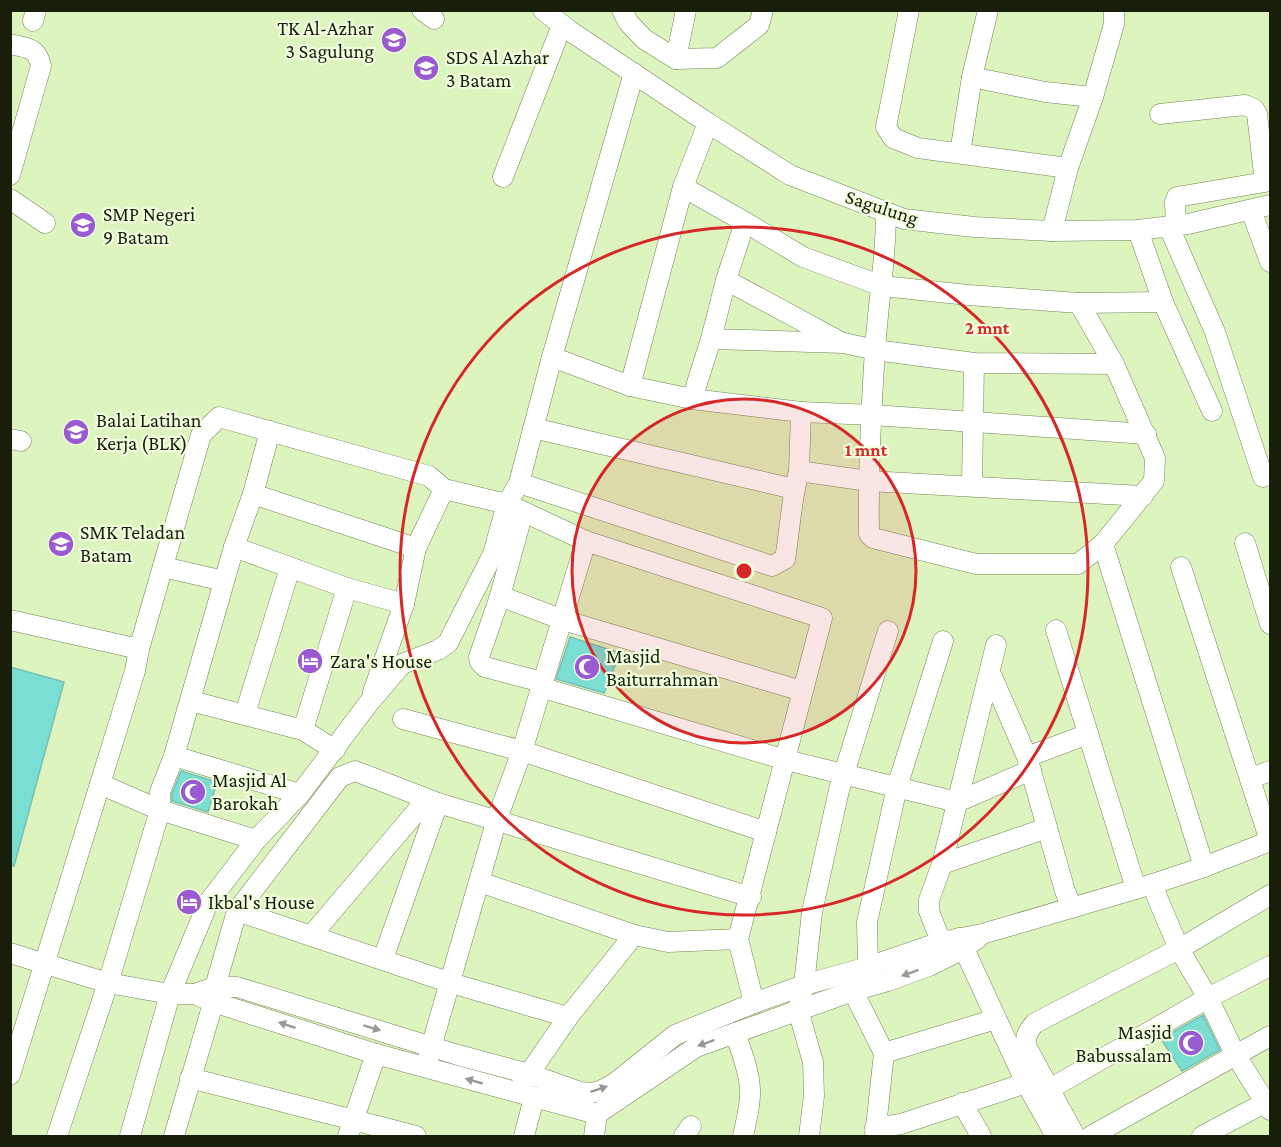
<svg xmlns="http://www.w3.org/2000/svg" width="1281" height="1147" viewBox="0 0 1281 1147" font-family="'Crimson Pro',serif">
	<style>
		.building { fill: #7bded3; stroke: #77bfb6; stroke-width: 1.5 }
		.lines { fill: none; stroke-linecap: round; stroke-linejoin: round }
		.minor-casing { stroke: #728655; stroke-width: 21 }
		.minor { stroke: #fff; stroke-width: 20 }
		.oneway { fill: #979a91 }
		.ring { fill: none; stroke: #d62828; stroke-width: 3 }
		.labels { text-anchor: middle; dominant-baseline: central; stroke-width: 4.5; stroke-linejoin: round; paint-order: stroke }
		.poi-label { font-size: 20px; fill: #171f0b; stroke: #f0fede; text-anchor: start }
		.street-label { font-size: 20px; fill: #171f0b; stroke: #f0fede }
		.centre { fill: #d62828; stroke: #f0fede; stroke-width: 3 }
		.ring-label { font-size: 18px; text-anchor: middle; font-weight: bold; fill: #d62828; stroke: #f0fede; stroke-width: 4.5; stroke-linejoin: round; paint-order: stroke }
	</style>
	<rect width="100%" height="100%" fill="#def4be"/>
	<!-- building -->
	<g class="building">
		<path d="M570 637 620 653 604 693 556 679Z"/>
		<path d="M10 667 64 682 14 866 10 865Z"/>
		<path d="M181 771 214 781 216 785 208 812 172 801V794Z"/>
		<path d="M1203 1015 1220 1050 1182 1071 1161 1039Z"/>
	</g>
	<g class="lines">
		<!-- minor casing -->
		<g class="minor-casing">
			<g id="minor">
				<path d="M422 10 434 19"/>
				<path d="M543 10 570 31 708 123 790 175 904 219 974 227 1052 231 1138 230 1188 224 1270 205"/>
				<path d="M622 10 628 22 644 39 676 59 717 58 759 25 763 10"/>
				<path d="M909 10 886 127 893 138 918 148 1068 168"/>
				<path d="M33 21 36 10"/>
				<path d="M10 44C27 48 37 47 41 66L10 175"/>
				<path d="M676 59 686 10"/>
				<path d="M972 77 1045 92 1093 97"/>
				<path d="M1160 114 1245 105 1254 109 1257 114 1265 182 1177 197 1175 202 1176 226"/>
				<path d="M960 153 972 77 988 10"/>
				<path d="M503 177 562 25"/>
				<path d="M683 187 745 222 726 280 711 339 844 343 875 350 974 363 1114 364"/>
				<path d="M10 199 45 223"/>
				<path d="M1251 210 1270 262"/>
				<path d="M745 222 803 257 882 286 968 295 1079 303 1114 364 1155 458 1154 481 1103 544 1078 564H976L873 538 869 534C868 473 871 411 875 350 878 304 886 259 886 213"/>
				<path d="M1169 227 1215 332 1263 477"/>
				<path d="M1138 230 1163 302 1212 411"/>
				<path d="M1052 231 1068 168 1093 97 1114 24V10"/>
				<path d="M726 280 839 341"/>
				<path d="M1079 303 1163 302"/>
				<path d="M552 357 630 386 692 399 801 412 799 471"/>
				<path d="M630 386 683 187 708 123"/>
				<path d="M692 399 711 339"/>
				<path d="M801 412 873 415 1146 434"/>
				<path d="M533 428 794 489"/>
				<path d="M10 439 21 441"/>
				<path d="M519 483 772 566 785 559C790 530 791 499 799 471L868 481 1143 496"/>
				<path d="M972 485 974 363"/>
				<path d="M253 494 416 548"/>
				<path d="M523 512 500 596 479 657 480 662 485 667 542 682"/>
				<path d="M1245 543 1270 624"/>
				<path d="M1103 544 1204 867"/>
				<path d="M234 547 347 588 404 604"/>
				<path d="M163 567 224 581"/>
				<path d="M1181 567 1270 841"/>
				<path d="M500 596 563 620 802 691"/>
				<path d="M10 620 139 649"/>
				<path d="M1056 630 1136 889"/>
				<path d="M990 672 1027 757 1065 891 1072 908"/>
				<path d="M540 687 786 760 957 802 1031 770"/>
				<path d="M373 692 404 604 416 548 444 489"/>
				<path d="M191 701 303 730 335 750"/>
				<path d="M245 714 290 568"/>
				<path d="M403 719 522 751 766 832"/>
				<path d="M303 730 347 588"/>
				<path d="M174 756 300 794"/>
				<path d="M1027 757 1088 734"/>
				<path d="M1251 778 1270 771"/>
				<path d="M100 784 160 810 256 840"/>
				<path d="M942 864 1047 828"/>
				<path d="M480 882 634 935 668 942 738 939"/>
				<path d="M1153 884 1157 897 1179 949 1208 998 1235 1054 1270 1110"/>
				<path d="M237 911 451 983 568 1017"/>
				<path d="M311 936 427 799"/>
				<path d="M959 938 1026 1083 1056 1136"/>
				<path d="M10 953 108 983 170 994H195L215 987H237L458 1055 529 1074 580 1092 591 1093 600 1091 615 1083 675 1035 754 1003 804 985 868 967 941 942 982 934 1153 884 1204 867 1270 841"/>
				<path d="M946 955 929 911V900L942 864 996 645"/>
				<path d="M383 959 438 803"/>
				<path d="M868 967 867 922 897 787 943 641"/>
				<path d="M853 991 884 1053 875 1136"/>
				<path d="M195 994 213 1002 376 1054 597 1114 696 1047 853 991 888 981 929 966 963 949 978 938"/>
				<path d="M735 1033C741 1050 749 1070 750 1089 751 1105 746 1121 743 1136"/>
				<path d="M884 1053 996 1019"/>
				<path d="M428 1058 497 819 522 751 586 541"/>
				<path d="M10 1075 135 671 139 649 201 435 219 417 429 476 444 489 507 504 519 483 552 357 634 73"/>
				<path d="M190 1078 416 1136"/>
				<path d="M522 1084 568 1017 634 935"/>
				<path d="M1048 1090 1208 998 1270 966"/>
				<path d="M962 1103 981 1136"/>
				<path d="M875 1128 901 1124 1026 1083"/>
				<path d="M57 1136 108 983 160 810V792L174 756 234 547 253 494 270 431"/>
				<path d="M130 1136 170 994 208 903 256 840 300 794 368 704 402 664 438 650 448 643 493 554 507 504 586 541 822 618 738 939 754 1003"/>
				<path d="M174 1136 212 1007 215 987 237 911 340 777 355 771 438 803 751 897"/>
				<path d="M348 1136 376 1054"/>
				<path d="M524 1136 534 1098"/>
				<path d="M594 1136 597 1114"/>
				<path d="M684 1136 691 1126"/>
				<path d="M809 1136 814 1096 813 1062 798 1010 804 985 812 912 839 790 888 631"/>
				<path d="M1075 1136 1026 1046C1025 1036 1028 1031 1035 1023L1179 949 1270 895"/>
				<path d="M1091 1136 1270 1036"/>
				<path d="M1202 1136 1270 1100"/>
			</g>
		</g>
		<!-- minor -->
		<use href="#minor" class="minor"/>
	</g>
	<!-- one-way arrows -->
	<defs><path id="oneway-solid" d="M-6-.8H1V-3.2L6.5 0L1 3.2V.8H-6Z" transform="scale(1.5)"/></defs>
	<g class="oneway">
		<use href="#oneway-solid" transform="translate(910 973) rotate(160)"/>
		<use href="#oneway-solid" transform="translate(287 1025) rotate(-162)"/>
		<use href="#oneway-solid" transform="translate(372 1028) rotate(17)"/>
		<use href="#oneway-solid" transform="translate(706 1043) rotate(160)"/>
		<use href="#oneway-solid" transform="translate(474 1081) rotate(-164)"/>
		<use href="#oneway-solid" transform="translate(599 1089) rotate(-18)"/>
	</g>
	<!-- distance rings -->
	<circle cx="744" cy="571" r="172" fill="#d62828" fill-opacity=".12"/>
	<g class="ring">
		<circle cx="744" cy="571" r="172"/>
		<circle cx="744" cy="571" r="344"/>
	</g>
	<!-- icons -->
	<defs>
		<g id="school-disc" transform="scale(1.35)"><circle r="9.5" fill="#9a5bd2" stroke="#f0fede"/><path d="M0-5L7-2L0 1L-7-2ZM-4 1L0 2.5L4 1V4Q0 6-4 4Z" fill="#fff"/></g>
		<g id="university-disc" transform="scale(1.35)"><circle r="9.5" fill="#9a5bd2" stroke="#f0fede"/><path d="M0-5L7-2L0 1L-7-2ZM-4 1L0 2.5L4 1V4Q0 6-4 4Z" fill="#fff"/></g>
		<g id="hotel-disc" transform="scale(1.35)"><circle r="9.5" fill="#9a5bd2" stroke="#f0fede"/><path d="M-6-4.5h1.5V1H6V5H4.5V3h-9V5H-6ZM-4 0a1.8 1.8 0 1 1 3.6 0ZM.5 0V-2.5h3Q6-2.5 6 0Z" fill="#fff"/></g>
		<g id="mosque-disc" transform="scale(1.35)"><circle r="9.5" fill="#9a5bd2" stroke="#f0fede"/><path d="M3.5-4.9A6 6 0 1 0 3.5 4.9A5 5 0 1 1 3.5-4.9Z" fill="#fff"/></g>
	</defs>
	<g fill-rule="evenodd">
		<use href="#school-disc" x="394" y="40"/>
		<use href="#school-disc" x="426" y="68"/>
		<use href="#school-disc" x="83" y="225"/>
		<use href="#university-disc" x="76" y="432"/>
		<use href="#university-disc" x="61" y="544"/>
		<use href="#hotel-disc" x="310" y="661"/>
		<use href="#mosque-disc" x="587" y="667"/>
		<use href="#mosque-disc" x="193" y="792"/>
		<use href="#hotel-disc" x="189" y="902"/>
		<use href="#mosque-disc" x="1191" y="1043"/>
	</g>
	<g class="labels">
		<!-- poi labels -->
		<g class="poi-label">
			<text x="374" y="28" text-anchor="end">TK Al-Azhar<tspan x="374" dy="23">3 Sagulung</tspan></text>
			<text x="446" y="57">SDS Al Azhar<tspan x="446" dy="23">3 Batam</tspan></text>
			<text x="103" y="214">SMP Negeri<tspan x="103" dy="23">9 Batam</tspan></text>
			<text x="96" y="420">Balai Latihan<tspan x="96" dy="23">Kerja (BLK)</tspan></text>
			<text x="80" y="532">SMK Teladan<tspan x="80" dy="23">Batam</tspan></text>
			<text x="606" y="656">Masjid<tspan x="606" dy="23">Baiturrahman</tspan></text>
			<text x="330" y="661">Zara's House</text>
			<text x="212" y="780">Masjid Al<tspan x="212" dy="23">Barokah</tspan></text>
			<text x="208" y="902">Ikbal's House</text>
			<text x="1172" y="1032" text-anchor="end">Masjid<tspan x="1172" dy="23">Babussalam</tspan></text>
		</g>
		<!-- street labels -->
		<g class="street-label">
			<text transform="translate(882 207) rotate(18)">Sagulung</text>
		</g>
	</g>
	<circle cx="744" cy="571" r="9" class="centre"/>
	<g class="ring-label">
		<text x="987" y="334">2 mnt</text>
		<text x="866" y="456">1 mnt</text>
	</g>
	<!-- border -->
	<rect width="1281" height="1147" fill="none" stroke="#171f0b" stroke-width="24"/>
</svg>
